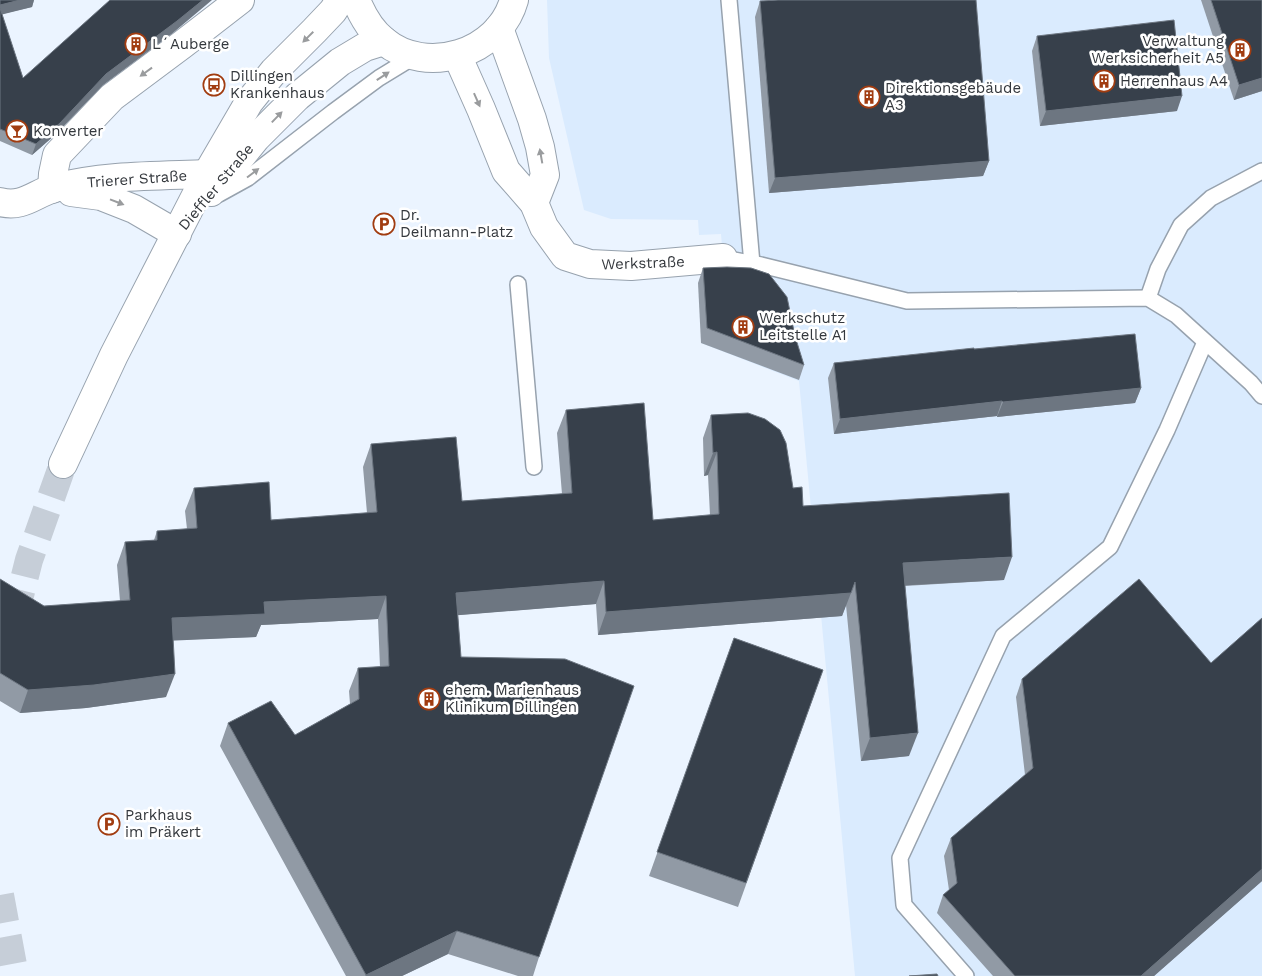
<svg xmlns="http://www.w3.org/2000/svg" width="1262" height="976" viewBox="0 0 1262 976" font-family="'Work Sans',sans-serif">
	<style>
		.built { fill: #daebfe }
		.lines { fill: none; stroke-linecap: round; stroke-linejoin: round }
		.secondary-tunnel { stroke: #c6ced8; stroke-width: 28; stroke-dasharray: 28 14; stroke-linecap: butt }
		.service-casing { stroke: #97a2ae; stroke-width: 18 }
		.minor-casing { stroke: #97a2ae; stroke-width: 30 }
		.secondary-casing { stroke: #97a2ae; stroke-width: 30 }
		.service { stroke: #fff; stroke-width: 15 }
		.minor { stroke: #fff; stroke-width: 28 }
		.secondary { stroke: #fff; stroke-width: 28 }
		.wall { fill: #919aa5 }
		.shaded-wall { fill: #6d7681 }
		.building { fill: #37404b; stroke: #6d7681 }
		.oneway { fill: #9a9c9e }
		.labels { text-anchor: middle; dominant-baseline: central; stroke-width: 5; stroke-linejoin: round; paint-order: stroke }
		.poi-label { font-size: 15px; fill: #34383d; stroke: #fff; text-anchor: start }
		.street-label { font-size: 15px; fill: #34383d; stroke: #fff }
	</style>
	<rect width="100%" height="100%" fill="#ebf4ff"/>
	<!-- built -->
	<path class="built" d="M547 0H1262V976H855L799 381 701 343 723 258 721 234 699 235 698 220 611 219 584 210 549 58Z"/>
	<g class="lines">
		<!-- secondary-tunnel -->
		<g class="secondary-tunnel">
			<path d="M0 700 10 635 29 560 63 464"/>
			<path d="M0 895 15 976"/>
		</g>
		<!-- service casing -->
		<g class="service-casing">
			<g id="service">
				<path d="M729 0 752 264"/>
				<path d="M219 194 248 178 333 112 379 78 415 56"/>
				<path d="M723 258 761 265 907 301 1148 298 1176 315 1251 383 1262 396"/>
				<path d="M518 284 534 467"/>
				<path d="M1148 298 1158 269 1181 225 1211 198 1262 171"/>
				<path d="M966 976 904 905 900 858 1003 636 1110 547 1167 430 1205 342"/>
			</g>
		</g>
		<!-- minor casing -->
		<g class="minor-casing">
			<g id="minor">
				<path d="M499 28 532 119 540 147 545 175 534 203"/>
				<path d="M457 55 481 109 506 171 534 203 544 227 565 256 590 264 631 266 723 258"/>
				<path d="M52 189 53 174 57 155 112 97 183 44 240 0"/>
				<path d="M71 192 101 196 134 209 177 234"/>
				<path d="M0 202C23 208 34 194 54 188 104 175 156 176 207 174L222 180"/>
			</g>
		</g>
		<!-- secondary casing -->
		<g class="secondary-casing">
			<g id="secondary">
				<path d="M356 0C362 15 370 30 384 41 426 76 499 54 514 0"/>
				<path d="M211 192 222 180 256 138 297 97 340 62 365 47 384 41"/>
				<path d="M63 464 114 355 207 174 249 102 274 71 314 31 333 11 340 0"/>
			</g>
		</g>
		<!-- service -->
		<use href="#service" class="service"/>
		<!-- minor -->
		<use href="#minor" class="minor"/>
		<!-- secondary -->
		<use href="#secondary" class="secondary"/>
	</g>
	<!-- wall -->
	<g class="wall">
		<path d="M0 0H34L32 7 2 14 23 78 174 32 103 85 56 134 32 155 0 141Z"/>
		<path d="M1201 0H1262V91L1234 100Z"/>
		<path d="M760 1 989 161 983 176 769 193 755 17Z"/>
		<path d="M1037 36 1177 111 1040 126 1032 51Z"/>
		<path d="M703 268 804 365 799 380 701 343 698 283Z"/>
		<path d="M974 349 1141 388 1135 403 997 417V416L834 434 828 378 834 363Z"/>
		<path d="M566 410 653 520 710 515 708 475 704 476 703 438 711 415 793 488 803 506 1004 580 905 586 909 756 861 761 846 605 842 616 598 635 596 604 458 615 461 657 539 957 533 976H518L448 954 402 976H346L220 746 228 723 295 735 350 704 349 691 358 668 380 667 378 619 261 625 256 637 173 640 166 697 86 708 20 713 0 701V579L44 606 120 601 117 565 125 542 154 540 157 531 187 529 185 511 194 488 271 520 367 513 363 467 371 444 462 501 562 494 557 433Z"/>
		<path d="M1262 618V881L1154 976H993L937 913 943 895 949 890 944 856 951 838 1025 775 1016 697 1022 679 1211 663Z"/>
		<path d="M734 638 823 670 738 907 649 876Z"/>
	</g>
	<!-- shaded-wall -->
	<g class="shaded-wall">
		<path d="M20 0H34L32 7 0 15V5Z"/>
		<path d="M203 0H212L174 32 103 85 56 134 32 155 36 144 106 74Z"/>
		<path d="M1262 78V91L1234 100 1239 85Z"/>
		<path d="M1182 96 1177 111 1040 126 1046 111Z"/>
		<path d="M989 161 983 176 769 193 775 178Z"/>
		<path d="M1141 388 1135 403 997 417 1003 402Z"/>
		<path d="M1002 401 997 416 834 434 840 419Z"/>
		<path d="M717 452 708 475 704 476 713 453Z"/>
		<path d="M1012 557 1004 580 894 586 903 563Z"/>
		<path d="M604 581 596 604 448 616 456 593Z"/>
		<path d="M851 593 842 616 598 635 606 612Z"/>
		<path d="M386 596 378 619 261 625 256 637 164 641 172 618 264 602Z"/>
		<path d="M175 674 166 697 86 708 20 713 28 690Z"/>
		<path d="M918 733 909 756 861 761 870 738Z"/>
		<path d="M1262 869V881L1154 976H1141Z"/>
		<path d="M457 931 448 954 402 976H365L366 975Z"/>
	</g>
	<!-- building -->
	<g class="building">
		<path d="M0 0H20L0 5Z"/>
		<path d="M110 0H203L177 21 106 74 60 123 36 144 0 129V8L23 78Z"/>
		<path d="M778 0H976L989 161 775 178 760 1Z"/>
		<path d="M1211 0H1262V78L1239 85Z"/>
		<path d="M1174 20 1182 96 1046 111 1037 36Z"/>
		<path d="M727 267 751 268 769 274 787 297 795 336 804 365 707 328 703 268Z"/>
		<path d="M1135 334 1141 388 1003 402 1002 401 840 419 834 363 974 348V349Z"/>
		<path d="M644 403 653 520 719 514 717 452 713 453 711 415 748 413 765 419 780 430 786 443 793 488 802 487 803 506 1009 493 1012 557 903 563 918 733 870 738 855 582 851 593 606 612 604 581 456 593 461 657 565 659 634 686 539 957 457 931 366 975 228 723 271 701 295 735 359 699 358 668 389 666 386 596 264 602 265 614 172 618 175 674 94 685 28 690 0 673V579L44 606 130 600 125 542 157 540V531L197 528 194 488 269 482 271 520 377 512 371 444 456 437 462 501 572 493 566 410Z"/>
		<path d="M1139 579 1211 663 1262 618V869L1141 976H1015L943 895 957 883 951 838 1033 768 1022 679Z"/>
		<path d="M734 638 823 670 746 883 657 852Z"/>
		<path d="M937 974 938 976H909Z"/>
	</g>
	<!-- one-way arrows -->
	<defs><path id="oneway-solid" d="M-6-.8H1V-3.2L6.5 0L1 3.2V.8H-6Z" transform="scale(1.25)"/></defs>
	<g class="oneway">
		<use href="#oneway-solid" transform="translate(308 37) rotate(135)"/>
		<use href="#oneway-solid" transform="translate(146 72) rotate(144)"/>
		<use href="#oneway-solid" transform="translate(383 76) rotate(-33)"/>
		<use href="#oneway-solid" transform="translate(477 100) rotate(66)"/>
		<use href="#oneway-solid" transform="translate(277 117) rotate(-46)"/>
		<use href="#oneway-solid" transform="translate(541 156) rotate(-100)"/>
		<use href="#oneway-solid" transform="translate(253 173) rotate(-37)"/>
		<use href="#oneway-solid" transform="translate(117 202) rotate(21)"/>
	</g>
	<!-- icons -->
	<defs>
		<g id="building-ring" transform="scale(1.125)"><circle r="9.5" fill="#fff" stroke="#a13c10" stroke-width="1.5"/><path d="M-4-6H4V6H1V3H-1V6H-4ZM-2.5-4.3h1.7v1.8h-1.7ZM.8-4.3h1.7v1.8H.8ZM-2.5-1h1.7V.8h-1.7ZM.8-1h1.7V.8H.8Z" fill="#a13c10"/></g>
		<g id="bus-ring" transform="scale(1.125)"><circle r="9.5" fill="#fff" stroke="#a13c10" stroke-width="1.5"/><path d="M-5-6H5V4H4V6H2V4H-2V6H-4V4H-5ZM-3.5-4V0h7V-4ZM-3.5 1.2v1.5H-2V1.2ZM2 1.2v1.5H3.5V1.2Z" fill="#a13c10"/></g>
		<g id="bar-ring" transform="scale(1.125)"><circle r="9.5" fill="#fff" stroke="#a13c10" stroke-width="1.5"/><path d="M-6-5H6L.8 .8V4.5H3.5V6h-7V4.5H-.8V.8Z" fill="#a13c10"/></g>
		<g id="parking-ring" transform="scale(1.125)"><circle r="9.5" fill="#fff" stroke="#a13c10" stroke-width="1.5"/><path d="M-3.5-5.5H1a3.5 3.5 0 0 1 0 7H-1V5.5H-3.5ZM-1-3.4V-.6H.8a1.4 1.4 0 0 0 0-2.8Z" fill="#a13c10"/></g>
	</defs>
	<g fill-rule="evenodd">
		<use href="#building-ring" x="136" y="44"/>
		<use href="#building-ring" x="1240" y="50"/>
		<use href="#building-ring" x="1104" y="81"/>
		<use href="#bus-ring" x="214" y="85"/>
		<use href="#building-ring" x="869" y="97"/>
		<use href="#bar-ring" x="17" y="131"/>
		<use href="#parking-ring" x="384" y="224"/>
		<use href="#building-ring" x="743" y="327"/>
		<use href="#building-ring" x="429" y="699"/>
		<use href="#parking-ring" x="109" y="824"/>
	</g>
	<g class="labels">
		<!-- poi labels -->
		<g class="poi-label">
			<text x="1224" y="41" text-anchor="end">Verwaltung<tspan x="1224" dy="17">Werksicherheit A5</tspan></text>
			<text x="152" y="44">L´Auberge</text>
			<text x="230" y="76">Dillingen<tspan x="230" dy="17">Krankenhaus</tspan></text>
			<text x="1120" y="81">Herrenhaus A4</text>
			<text x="885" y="88">Direktionsgebäude<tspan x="885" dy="17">A3</tspan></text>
			<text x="33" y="131">Konverter</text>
			<text x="400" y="215">Dr.<tspan x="400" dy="17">Deilmann-Platz</tspan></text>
			<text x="759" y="318">Werkschutz<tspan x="759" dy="17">Leitstelle A1</tspan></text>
			<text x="445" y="690">ehem. Marienhaus<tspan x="445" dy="17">Klinikum Dillingen</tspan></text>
			<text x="125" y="815">Parkhaus<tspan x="125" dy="17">im Präkert</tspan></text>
		</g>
		<!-- street labels -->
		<g class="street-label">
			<text transform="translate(137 179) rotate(-4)">Trierer Straße</text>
			<text transform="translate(216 187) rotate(-50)">Dieffler Straße</text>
			<text transform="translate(643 263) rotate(-2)">Werkstraße</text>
		</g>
	</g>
</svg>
